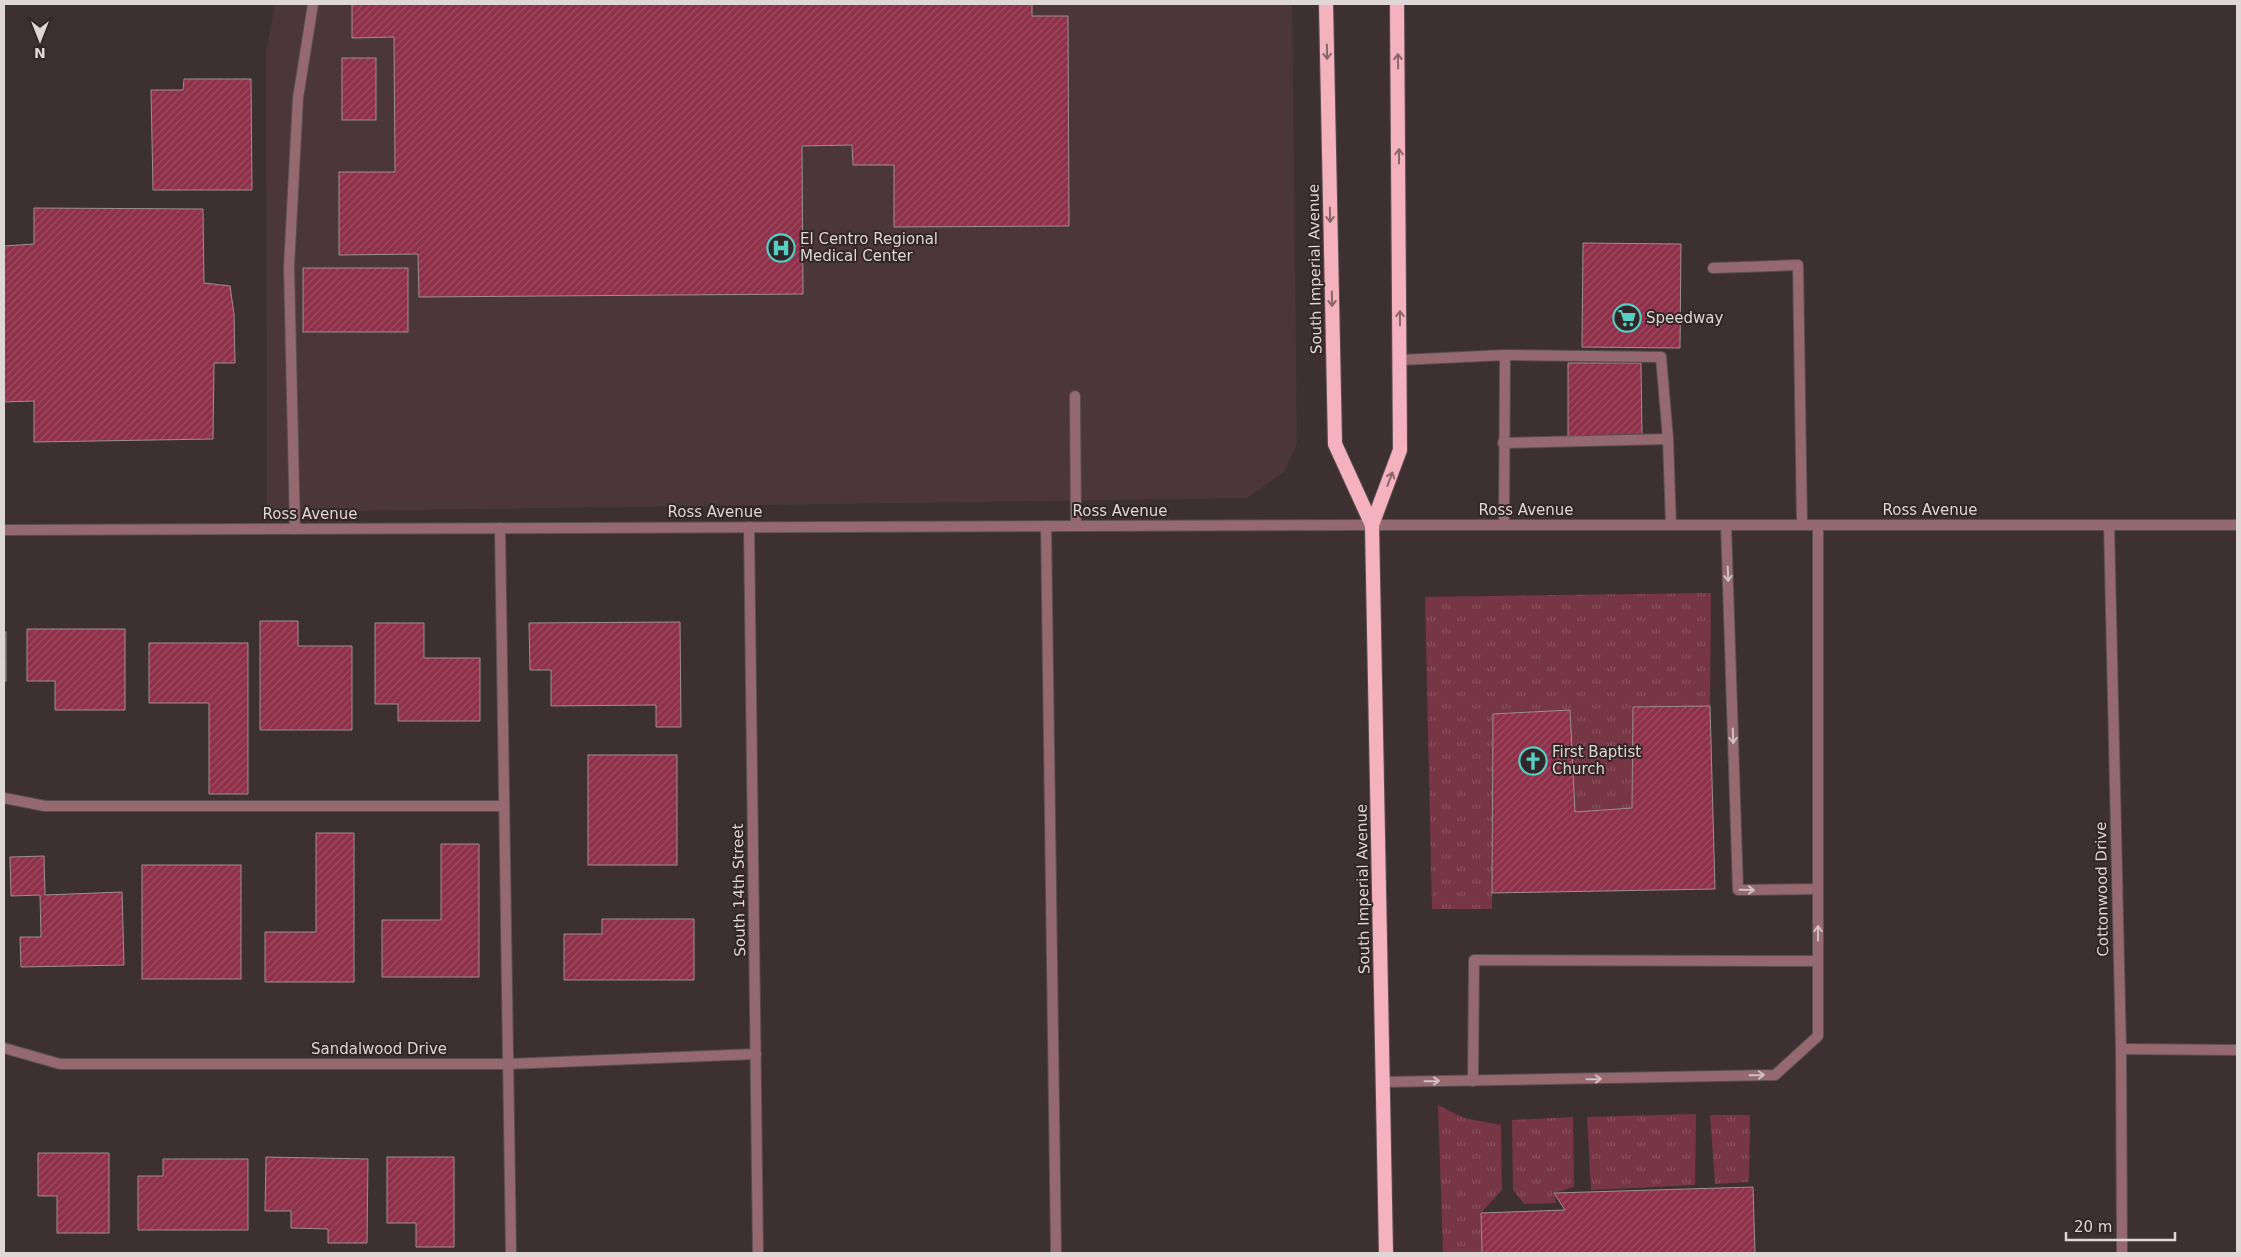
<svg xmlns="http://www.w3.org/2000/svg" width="2241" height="1257" viewBox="0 0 2241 1257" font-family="'DejaVu Sans',sans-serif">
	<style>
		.built { fill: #4b373b }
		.grass { fill: url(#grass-tufts) }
		.building { fill: url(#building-hatch); stroke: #9e8e91 }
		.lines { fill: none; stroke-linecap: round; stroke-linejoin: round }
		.service-casing { stroke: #5a4e50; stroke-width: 12 }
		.minor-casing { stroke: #5a4e50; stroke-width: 12 }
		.tertiary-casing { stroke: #5a4e50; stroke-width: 12 }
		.trunk-casing { stroke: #5a4e50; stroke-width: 16 }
		.service { stroke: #956971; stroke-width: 10 }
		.minor { stroke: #956971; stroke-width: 10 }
		.tertiary { stroke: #956971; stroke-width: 10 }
		.trunk { stroke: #f4b2be; stroke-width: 14 }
		.oneway { stroke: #8a656c }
		.oneway2 { stroke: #d0c0c3 }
		.labels { text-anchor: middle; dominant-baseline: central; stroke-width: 4; stroke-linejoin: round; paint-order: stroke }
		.poi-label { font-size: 15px; fill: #dfd6d7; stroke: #332628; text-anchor: start }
		.street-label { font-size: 15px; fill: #dfd6d7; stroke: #332628 }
	</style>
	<defs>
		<pattern id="grass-tufts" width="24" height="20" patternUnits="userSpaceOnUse" patternTransform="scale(1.25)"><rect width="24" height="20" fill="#763645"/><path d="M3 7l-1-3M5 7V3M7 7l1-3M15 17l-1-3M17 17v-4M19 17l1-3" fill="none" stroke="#89525f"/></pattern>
		<pattern id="building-hatch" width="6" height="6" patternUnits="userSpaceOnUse" patternTransform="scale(1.25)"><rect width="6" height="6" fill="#8e304a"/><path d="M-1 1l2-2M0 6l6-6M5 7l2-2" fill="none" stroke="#9d4d63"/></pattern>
	</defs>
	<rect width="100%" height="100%" fill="#3d3032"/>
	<!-- built -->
	<path class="built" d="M275 4H1292L1297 444 1284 472 1247 498 267 512 266 52Z"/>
	<!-- grass -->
	<g class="grass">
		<path d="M1711 593 1710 706 1633 707 1632 808 1575 812 1570 711 1493 714 1492 909H1432L1425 597Z"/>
		<path d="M1438 1105 1464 1118 1501 1125 1502 1190 1481 1213 1482 1253H1443Z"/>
		<path d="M1696 1114 1695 1185 1591 1190 1587 1117Z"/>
		<path d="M1710 1115H1750L1749 1182 1715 1184Z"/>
		<path d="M1573 1117 1574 1187 1554 1193 1556 1203 1524 1204 1513 1190 1512 1120Z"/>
	</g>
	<!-- building -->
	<g class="building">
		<path d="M352 4H1032V16H1068L1069 226 894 227V165H853L852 145 802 146 803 294 419 297 418 254 339 255V172H395L394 37 352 38Z"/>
		<rect x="342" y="58" width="34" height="62"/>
		<path d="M184 79H251L252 190H153L151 90H183Z"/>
		<path d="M34 208 203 209 204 283 230 286 234 314 235 363H214L213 439 34 442V401L4 402V246L34 244Z"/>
		<path d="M1583 243 1681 244 1680 348 1582 347Z"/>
		<rect x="303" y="268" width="105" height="64"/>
		<path d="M1568 363H1641L1642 435 1568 436Z"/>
		<path d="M260 621H298V646H352V730H260Z"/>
		<path d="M680 622 681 727H656V705L551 706V670H530L529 623Z"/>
		<path d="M375 623H424V658H480V721H398V704H375Z"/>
		<path d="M27 629H125V710H55V681H27Z"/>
		<rect x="4" y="632" width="2" height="49"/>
		<path d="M149 643H248V794H209V703H149Z"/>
		<path d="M1710 706 1715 889 1492 893 1493 714 1570 710 1575 812 1632 808 1633 707Z"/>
		<rect x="588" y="755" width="89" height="110"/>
		<path d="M316 833H354V982H265V932H316Z"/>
		<path d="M441 844H479V977H382V920H441Z"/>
		<path d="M44 856 45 895 122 892 124 965 21 967 20 937H41L40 895 11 896 10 857Z"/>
		<rect x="142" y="865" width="99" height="114"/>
		<path d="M602 919H694V980H564V934H602Z"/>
		<path d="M38 1153H109V1233H57V1196H38Z"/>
		<path d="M266 1157 368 1159 367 1243H328V1229L291 1228V1211H265Z"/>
		<path d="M387 1157H454V1247H416V1223H387Z"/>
		<path d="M163 1159H248V1230H138V1176H163Z"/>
		<path d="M1753 1187 1755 1253H1482L1481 1213 1565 1210 1554 1193Z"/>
	</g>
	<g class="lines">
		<!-- service casing -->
		<g class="service-casing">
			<g id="service">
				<path d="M1713 268 1798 265 1802 525"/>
				<path d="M1505 355 1661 357 1668 439 1671 525"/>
				<path d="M1400 360 1505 355 1504 525"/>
				<path d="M1075 396 1076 526"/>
				<path d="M1503 443 1668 439"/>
				<path d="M1726 525 1738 890 1818 889"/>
				<path d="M1046 526 1056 1253"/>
				<path d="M500 528 511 1253"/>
				<path d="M295 529 289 267 298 98 313 4"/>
				<path d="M4 798 45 806H504"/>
				<path d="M1473 1081 1474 960 1818 961"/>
				<path d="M1383 1082 1775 1075 1818 1036V525"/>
			</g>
		</g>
		<!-- minor casing -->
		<g class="minor-casing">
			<g id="minor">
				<path d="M2109 525 2121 1049 2122 1253"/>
				<path d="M749 527 758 1253"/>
				<path d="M4 1048 60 1064H508L756 1054"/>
				<path d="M2121 1049 2237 1050"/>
			</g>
		</g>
		<!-- tertiary casing -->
		<g class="tertiary-casing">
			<path id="tertiary" d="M4 530 1372 525H2237"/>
		</g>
		<!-- trunk casing -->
		<g class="trunk-casing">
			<g id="trunk">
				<path d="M1326 4 1335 444 1372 525"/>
				<path d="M1386 1253 1372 525 1400 450 1397 4"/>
			</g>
		</g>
		<!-- service -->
		<use href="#service" class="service"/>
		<!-- minor -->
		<use href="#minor" class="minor"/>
		<!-- tertiary -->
		<use href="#tertiary" class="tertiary"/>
		<!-- trunk -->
		<use href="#trunk" class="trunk"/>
	</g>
	<!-- one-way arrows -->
	<defs><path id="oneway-shaft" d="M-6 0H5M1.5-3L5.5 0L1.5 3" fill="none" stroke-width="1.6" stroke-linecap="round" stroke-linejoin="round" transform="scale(1.25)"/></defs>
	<g class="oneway">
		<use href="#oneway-shaft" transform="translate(1327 52) rotate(89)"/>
		<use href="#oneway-shaft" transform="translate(1398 61) rotate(-91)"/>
		<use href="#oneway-shaft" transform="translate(1399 156) rotate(-90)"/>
		<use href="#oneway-shaft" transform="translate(1330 215) rotate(89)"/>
		<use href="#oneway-shaft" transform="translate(1332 299) rotate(89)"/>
		<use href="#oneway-shaft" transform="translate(1400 318) rotate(-90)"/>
		<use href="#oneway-shaft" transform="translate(1390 479) rotate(-69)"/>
	</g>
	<g class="oneway2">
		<use href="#oneway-shaft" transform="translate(1728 574) rotate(88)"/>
		<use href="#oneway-shaft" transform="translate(1733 736) rotate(88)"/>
		<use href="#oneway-shaft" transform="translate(1747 890) rotate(1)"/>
		<use href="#oneway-shaft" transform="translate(1818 933) rotate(-90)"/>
		<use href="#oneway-shaft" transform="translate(1757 1075) rotate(-1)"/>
		<use href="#oneway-shaft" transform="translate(1594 1079) rotate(-1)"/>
		<use href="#oneway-shaft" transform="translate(1432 1081) rotate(-1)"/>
	</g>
	<!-- icons -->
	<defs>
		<g id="hospital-ring" transform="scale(1.4375)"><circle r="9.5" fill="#332628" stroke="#56cec3" stroke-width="1.5"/><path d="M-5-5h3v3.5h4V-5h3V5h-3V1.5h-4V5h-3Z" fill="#56cec3"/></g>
		<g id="supermarket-ring" transform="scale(1.4375)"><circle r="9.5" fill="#332628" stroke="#56cec3" stroke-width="1.5"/><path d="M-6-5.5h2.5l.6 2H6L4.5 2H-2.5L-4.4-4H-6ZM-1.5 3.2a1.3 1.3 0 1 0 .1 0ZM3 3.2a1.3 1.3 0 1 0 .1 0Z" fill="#56cec3"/></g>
		<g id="church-ring" transform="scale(1.4375)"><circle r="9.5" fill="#332628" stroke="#56cec3" stroke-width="1.5"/><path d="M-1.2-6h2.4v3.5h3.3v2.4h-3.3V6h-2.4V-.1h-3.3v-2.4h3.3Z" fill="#56cec3"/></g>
	</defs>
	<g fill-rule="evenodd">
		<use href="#hospital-ring" x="781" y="248"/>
		<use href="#supermarket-ring" x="1627" y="318"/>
		<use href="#church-ring" x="1533" y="761"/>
	</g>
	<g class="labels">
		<!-- poi labels -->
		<g class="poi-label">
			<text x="800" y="239">El Centro Regional<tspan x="800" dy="17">Medical Center</tspan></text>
			<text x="1646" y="318">Speedway</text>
			<text x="1552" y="752">First Baptist<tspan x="1552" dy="17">Church</tspan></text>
		</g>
		<!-- street labels -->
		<g class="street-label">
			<text transform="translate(1315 269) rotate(-91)">South Imperial Avenue</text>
			<text x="1526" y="510">Ross Avenue</text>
			<text x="1930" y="510">Ross Avenue</text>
			<text x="1120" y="511">Ross Avenue</text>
			<text x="715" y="512">Ross Avenue</text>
			<text x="310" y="514">Ross Avenue</text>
			<text transform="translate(1363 889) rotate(-91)">South Imperial Avenue</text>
			<text transform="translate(2102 889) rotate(-91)">Cottonwood Drive</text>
			<text transform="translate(739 890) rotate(-91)">South 14th Street</text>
			<text x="379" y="1049">Sandalwood Drive</text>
		</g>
	</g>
	<!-- border -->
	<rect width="2241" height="1257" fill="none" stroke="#dfd6d7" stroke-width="10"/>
	<!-- north arrow -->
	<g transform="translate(40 40) rotate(180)" stroke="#332628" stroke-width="4" paint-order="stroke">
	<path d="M0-4L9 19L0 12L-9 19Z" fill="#dfd6d7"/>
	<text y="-8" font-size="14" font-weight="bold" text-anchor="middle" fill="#dfd6d7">N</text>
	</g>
	<!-- scale -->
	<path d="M2066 1232v8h109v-8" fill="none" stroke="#dfd6d7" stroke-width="2.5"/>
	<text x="2074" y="1232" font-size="15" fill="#dfd6d7" stroke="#332628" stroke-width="4" paint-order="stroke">20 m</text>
</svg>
